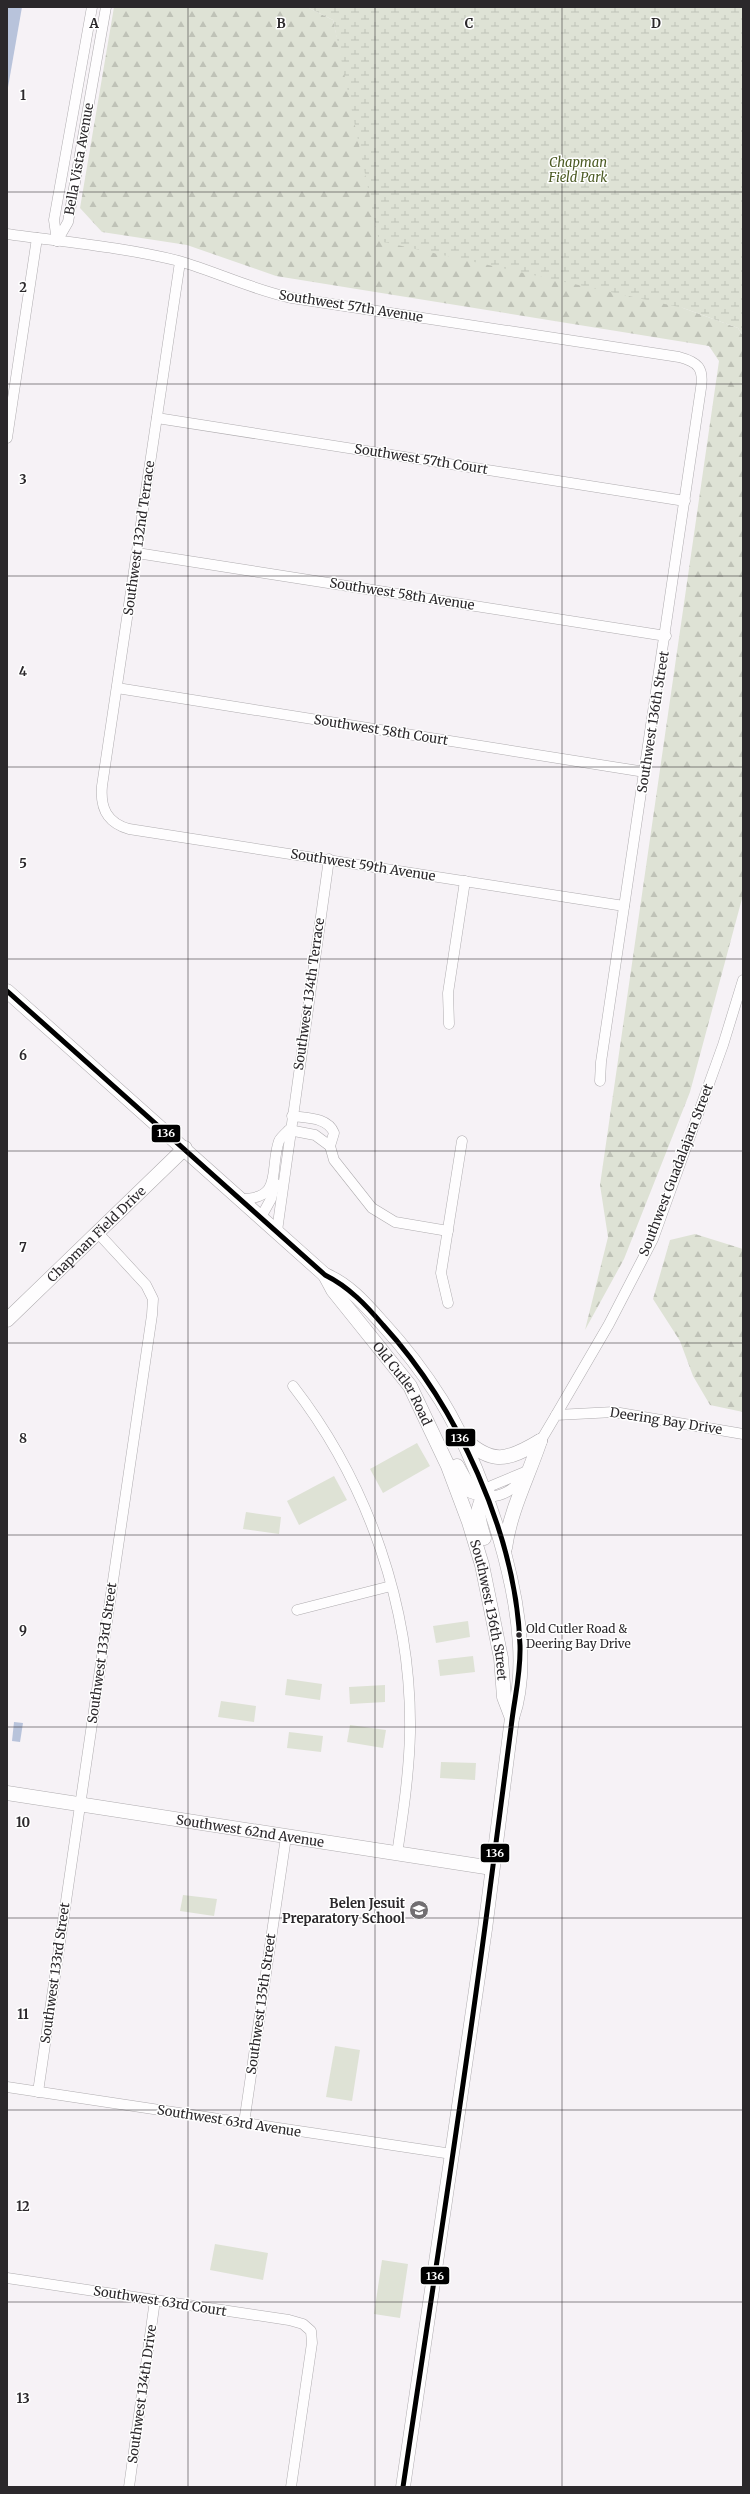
<svg xmlns="http://www.w3.org/2000/svg" width="750" height="2494" viewBox="0 0 750 2494" font-family="Merriweather,serif">
	<style>
		.green { fill: #dee2d5 }
		.forest { fill: url(#forest-firs) }
		.wetland { fill: url(#wetland-marsh) }
		.water { fill: #b8c3db }
		.lines { fill: none; stroke-linecap: round; stroke-linejoin: round }
		.street-casing { stroke: #afacaf; stroke-width: 11 }
		.secondary-casing { stroke: #afacaf; stroke-width: 15 }
		.street { stroke: #fefdfe; stroke-width: 10 }
		.secondary { stroke: #fefdfe; stroke-width: 14 }
		.bus-1-casing { stroke: #fff; stroke-width: 8 }
		.bus-1 { stroke: #000; stroke-width: 5 }
		.grid { fill: none; stroke: #2b282b; stroke-width: 1; stroke-opacity: 0.55 }
		.bus-dot { fill: #2b282b; stroke: #fff; stroke-width: 1.5 }
		.labels { text-anchor: middle; dominant-baseline: central; stroke-width: 3; stroke-linejoin: round; paint-order: stroke }
		.bus-label { font-size: 12px; fill: #2b282b; stroke: #fff; text-anchor: start }
		.street-label { font-size: 13px; fill: #2b282b; stroke: #fff }
		.park-label { font-size: 13px; font-style: italic; fill: #4c5b24; stroke: #fff }
		.poi-label { font-size: 13px; font-weight: bold; fill: #2b282b; stroke: #fff; text-anchor: end }
		.grid-label { font-size: 13px; text-anchor: middle; font-weight: bold; fill: #2b282b; stroke: #fff; stroke-width: 3; stroke-linejoin: round; paint-order: stroke }
		.line-badge { stroke: #fff; stroke-width: 1.5 }
		.badge-label { font-size: 11px; text-anchor: middle; font-weight: bold; fill: #fff }
	</style>
	<defs>
		<pattern id="forest-firs" width="22" height="20" patternUnits="userSpaceOnUse"><rect width="22" height="20" fill="#dee2d5"/><path d="M5 1l3.5 6h-7zM16 11l3.5 6h-7z" fill="#bfc2b7"/></pattern>
		<pattern id="wetland-marsh" width="20" height="14" patternUnits="userSpaceOnUse"><rect width="20" height="14" fill="#dee2d5"/><path d="M1 5h8M5 5V1M11 12h8M15 12V8" fill="none" stroke="#bfc2b7"/></pattern>
	</defs>
	<rect width="100%" height="100%" fill="#f6f2f6"/>
	<!-- green -->
	<g class="green">
		<path d="M417 1443 430 1466 383 1493 370 1469Z"/>
		<path d="M334 1476 347 1500 299 1525 287 1501Z"/>
		<path d="M246 1512 281 1517 279 1534 243 1529Z"/>
		<path d="M468 1621 470 1637 436 1643 433 1626Z"/>
		<path d="M473 1656 475 1672 440 1676 438 1660Z"/>
		<path d="M287 1679 322 1684 320 1700 285 1695Z"/>
		<path d="M385 1685V1702L350 1704 349 1687Z"/>
		<path d="M221 1701 256 1706 254 1722 218 1717Z"/>
		<path d="M350 1725 386 1730 383 1748 347 1742Z"/>
		<path d="M289 1732 323 1736 321 1752 287 1748Z"/>
		<path d="M441 1762 476 1763 475 1780 440 1778Z"/>
		<path d="M183 1895 217 1899 214 1916 180 1911Z"/>
		<path d="M335 2046 360 2050 352 2101 326 2097Z"/>
		<path d="M215 2244 268 2253 263 2280 210 2270Z"/>
		<path d="M382 2260 408 2264 400 2318 374 2314Z"/>
	</g>
	<!-- forest -->
	<g class="forest">
		<path d="M114 7H307L333 20 354 112 683 308 738 328 743 336V895L690 1092 624 1259 585 1330 608 1237 600 1185 719 361 709 346 276 276 187 245 102 232 80 208Z"/>
		<path d="M695 1234 743 1249V1412L710 1405 693 1376 680 1341 653 1299 670 1240Z"/>
	</g>
	<!-- wetland -->
	<path class="wetland" d="M307 7H743V336L738 328 683 308 379 241 333 20Z"/>
	<!-- water -->
	<g class="water">
		<path d="M7 7H22L7 93Z"/>
		<path d="M14 1722 23 1723 20 1742 12 1741Z"/>
	</g>
	<g class="lines">
		<!-- street casing -->
		<g class="street-casing">
			<g id="street">
				<path d="M7 234C64 242 123 247 179 261 217 272 253 290 292 298L679 357C698 362 704 368 701 388L601 1062 600 1081"/>
				<path d="M57 241 68 222 106 7"/>
				<path d="M57 241 54 220 92 7"/>
				<path d="M180 262 102 786C100 808 107 823 129 829L624 906"/>
				<path d="M157 418 685 501"/>
				<path d="M7 438 37 238"/>
				<path d="M137 553 666 636"/>
				<path d="M117 688 645 772"/>
				<path d="M449 1024 448 993 465 881"/>
				<path d="M292 1116C306 1118 328 1117 334 1133L330 1146 334 1160 372 1208 395 1222 448 1231"/>
				<path d="M289 1130 315 1135 330 1146"/>
				<path d="M241 1199C284 1199 269 1169 279 1141 281 1137 286 1133 289 1130"/>
				<path d="M261 1217 271 1199 275 1183"/>
				<path d="M277 1231 329 859"/>
				<path d="M448 1303 441 1273 462 1141"/>
				<path d="M293 1386C369 1484 412 1609 410 1733 409 1774 403 1814 397 1854"/>
				<path d="M556 1415 609 1324 653 1239 723 1045 743 980"/>
				<path d="M537 1447 556 1415 614 1412 743 1434"/>
				<path d="M523 1476C516 1489 501 1498 486 1496L491 1486 527 1471"/>
				<path d="M297 1610 391 1586"/>
				<path d="M7 2087 452 2154"/>
				<path d="M38 2092 152 1315 153 1299 146 1285 98 1233"/>
				<path d="M244 2123 286 1837"/>
				<path d="M7 2278 289 2320 303 2324 311 2331 312 2343 291 2487"/>
				<path d="M129 2487 155 2300"/>
			</g>
		</g>
		<!-- secondary casing -->
		<g class="secondary-casing">
			<g id="secondary">
				<path d="M7 991 325 1275C349 1285 365 1304 382 1323 404 1347 424 1373 441 1400 486 1473 542 1634 512 1718L485 1929 403 2487"/>
				<path id="s1" d="M325 1275 333 1290 410 1386 448 1466 469 1522 482 1565 501 1658 504 1697 512 1718"/>
				<path id="s2" d="M7 1320 185 1148"/>
				<path d="M463 1438C492 1465 507 1461 540 1441"/>
				<path d="M457 1466 471 1491 486 1496"/>
				<path d="M484 1538C480 1524 473 1508 486 1496"/>
				<path d="M505 1548C510 1511 528 1477 540 1441"/>
				<path id="s3" d="M7 1793 492 1868"/>
			</g>
		</g>
		<!-- street -->
		<use href="#street" class="street"/>
		<!-- secondary -->
		<use href="#secondary" class="secondary"/>
		<!-- bus-1 casing -->
		<g class="bus-1-casing">
			<path id="bus-1" d="M7 991 325 1275C349 1287 366 1305 383 1325 457 1406 516 1534 520 1645 521 1675 514 1699 511 1728 504 1779 498 1830 491 1881 465 2084 433 2285 403 2487"/>
		</g>
		<!-- bus-1 -->
		<use href="#bus-1" class="bus-1"/>
	</g>
	<!-- grid -->
	<path class="grid" d="M188 7V2487M375 7V2487M562 7V2487M7 192H743M7 384H743M7 576H743M7 767H743M7 959H743M7 1151H743M7 1343H743M7 1535H743M7 1727H743M7 1918H743M7 2110H743M7 2302H743"/>
	<!-- icons -->
	<defs>
		<g id="school-disc" transform="scale(1)"><circle r="9.5" fill="#726f72" stroke="#fff"/><path d="M0-5L7-2L0 1L-7-2ZM-4 1L0 2.5L4 1V4Q0 6-4 4Z" fill="#fff"/></g>
	</defs>
	<g fill-rule="evenodd">
		<use href="#school-disc" x="419" y="1910"/>
	</g>
	<!-- markers -->
	<circle class="bus-dot" cx="519" cy="1635" r="3.5"/>
	<g class="labels">
		<!-- bus labels -->
		<g class="bus-label">
			<text x="526" y="1628">Old Cutler Road &amp;<tspan x="526" dy="15">Deering Bay Drive</tspan></text>
		</g>
		<!-- street labels -->
		<g class="street-label">
			<text transform="translate(79 159) rotate(-80)">Bella Vista Avenue</text>
			<text transform="translate(351 306) rotate(9)">Southwest 57th Avenue</text>
			<text transform="translate(421 459) rotate(9)">Southwest 57th Court</text>
			<text transform="translate(139 538) rotate(-82)">Southwest 132nd Terrace</text>
			<text transform="translate(402 594) rotate(9)">Southwest 58th Avenue</text>
			<text transform="translate(653 722) rotate(-81)">Southwest 136th Street</text>
			<text transform="translate(381 730) rotate(9)">Southwest 58th Court</text>
			<text transform="translate(363 865) rotate(9)">Southwest 59th Avenue</text>
			<text transform="translate(309 994) rotate(-82)">Southwest 134th Terrace</text>
			<text transform="translate(676 1170) rotate(-69)">Southwest Guadalajara Street</text>
			<text stroke="none"><textPath href="#s2" startOffset="124">Chapman Field Drive</textPath></text>
			<text stroke="none"><textPath href="#s1" startOffset="134">Old Cutler Road</textPath></text>
			<text transform="translate(666 1421) rotate(9)">Deering Bay Drive</text>
			<text stroke="none"><textPath href="#s1" startOffset="379">Southwest 136th Street</textPath></text>
			<text transform="translate(102 1653) rotate(-82)">Southwest 133rd Street</text>
			<text stroke="none"><textPath href="#s3" startOffset="246">Southwest 62nd Avenue</textPath></text>
			<text transform="translate(55 1973) rotate(-82)">Southwest 133rd Street</text>
			<text transform="translate(261 2004) rotate(-82)">Southwest 135th Street</text>
			<text transform="translate(229 2121) rotate(9)">Southwest 63rd Avenue</text>
			<text transform="translate(160 2301) rotate(9)">Southwest 63rd Court</text>
			<text transform="translate(142 2394) rotate(-82)">Southwest 134th Drive</text>
		</g>
		<!-- park labels -->
		<g class="park-label">
			<text x="578" y="162">Chapman<tspan x="578" dy="15">Field Park</tspan></text>
		</g>
		<!-- poi labels -->
		<g class="poi-label">
			<text x="405" y="1903">Belen Jesuit<tspan x="405" dy="15">Preparatory School</tspan></text>
		</g>
	</g>
	<g class="grid-label">
		<text x="94" y="28">A</text>
		<text x="281" y="28">B</text>
		<text x="469" y="28">C</text>
		<text x="656" y="28">D</text>
		<text x="23" y="100">1</text>
		<text x="23" y="292">2</text>
		<text x="23" y="484">3</text>
		<text x="23" y="676">4</text>
		<text x="23" y="868">5</text>
		<text x="23" y="1060">6</text>
		<text x="23" y="1252">7</text>
		<text x="23" y="1443">8</text>
		<text x="23" y="1635">9</text>
		<text x="23" y="1827">10</text>
		<text x="23" y="2019">11</text>
		<text x="23" y="2211">12</text>
		<text x="23" y="2403">13</text>
	</g>
	<g class="line-badge">
		<rect x="151" y="1124" width="30" height="19" rx="4" fill="#000"/>
		<rect x="445" y="1428" width="31" height="19" rx="4" fill="#000"/>
		<rect x="480" y="1843" width="30" height="20" rx="4" fill="#000"/>
		<rect x="420" y="2266" width="30" height="19" rx="4" fill="#000"/>
	</g>
	<g class="badge-label">
		<text x="166" y="1137">136</text>
		<text x="460" y="1442">136</text>
		<text x="495" y="1857">136</text>
		<text x="435" y="2280">136</text>
	</g>
	<!-- border -->
	<rect width="750" height="2494" fill="none" stroke="#2b282b" stroke-width="16"/>
</svg>
